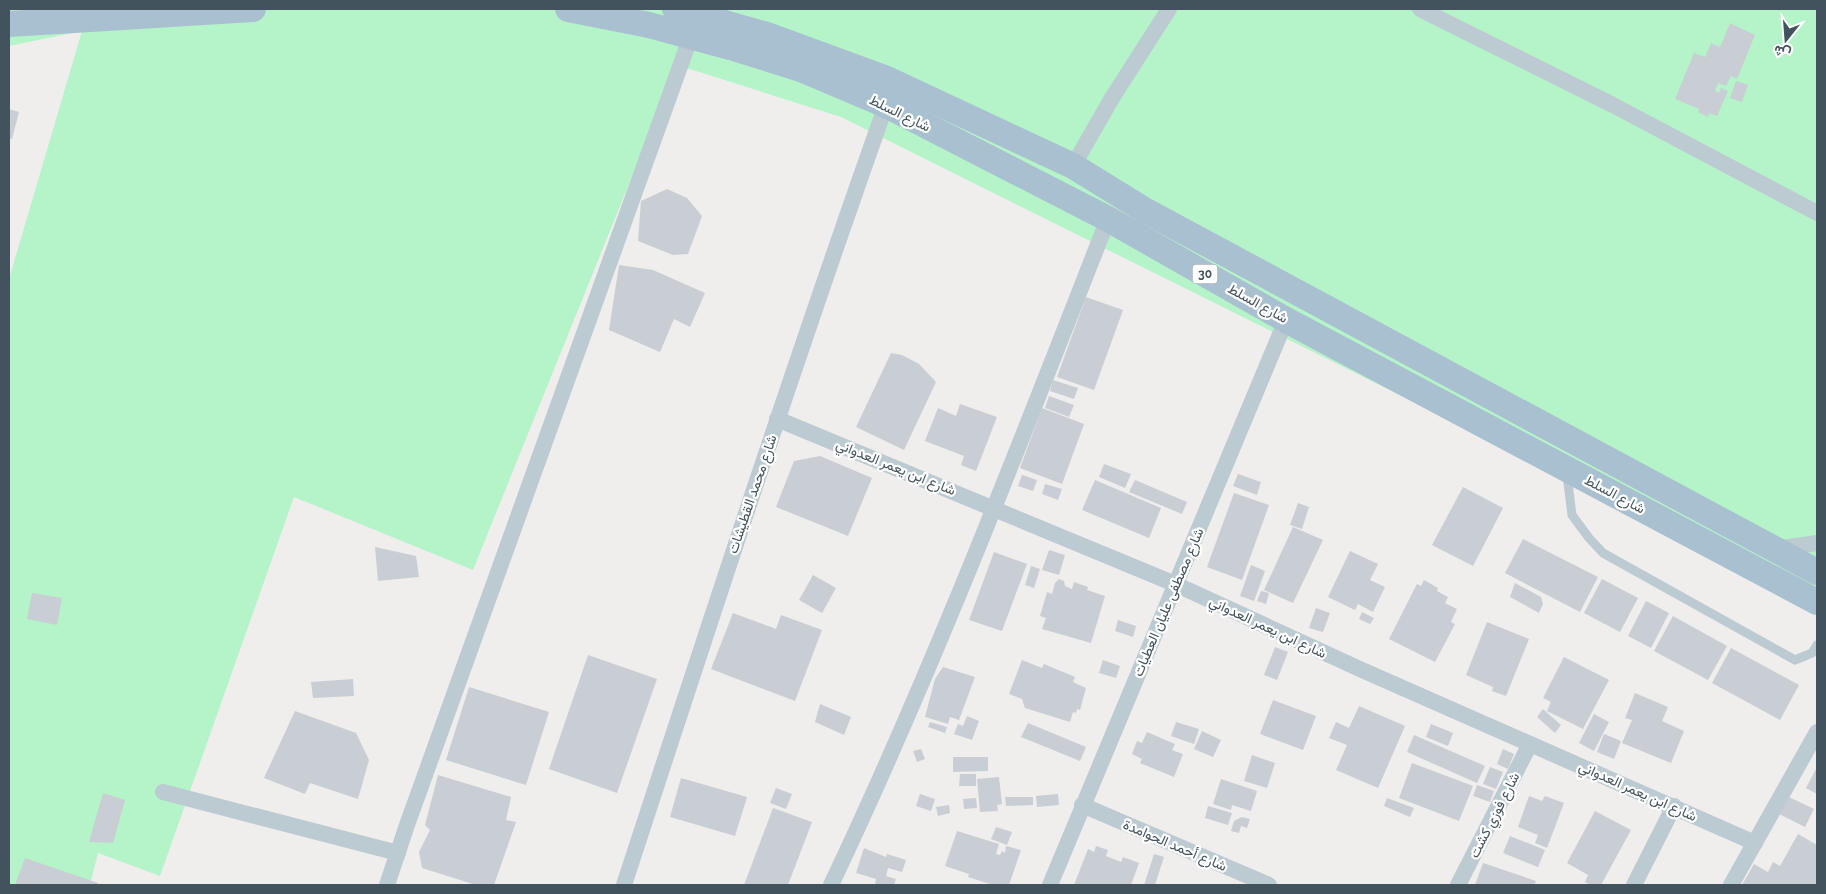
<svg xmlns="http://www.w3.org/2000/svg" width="1826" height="894" viewBox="0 0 1826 894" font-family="Raleway,Vazirmatn,sans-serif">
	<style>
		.green { fill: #b5f4c9 }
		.building { fill: #c8ced3 }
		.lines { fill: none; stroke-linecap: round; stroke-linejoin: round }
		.service { stroke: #bccad2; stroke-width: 9 }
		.minor { stroke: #bccad2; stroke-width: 16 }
		.primary { stroke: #a9c0d0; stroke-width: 26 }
		.labels { text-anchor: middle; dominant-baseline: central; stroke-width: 4.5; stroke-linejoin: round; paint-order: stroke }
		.shield { fill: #fff; stroke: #7b878e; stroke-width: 1 }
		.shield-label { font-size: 12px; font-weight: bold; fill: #43535d }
		.street-label { font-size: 14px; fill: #43535d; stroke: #fff }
	</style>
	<rect width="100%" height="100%" fill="#f0eded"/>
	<!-- green -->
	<path class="green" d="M9 9H1817V603L841 117 677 65 473 570 294 497 160 876 98 853 90 885H9V279L82 31 9 46Z"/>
	<!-- building -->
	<g class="building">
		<path d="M1730 23 1755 35 1737 79 1731 76 1726 86 1718 83 1715 91 1719 93 1721 88 1728 91 1717 116 1709 113 1708 117 1698 112 1699 109 1675 99 1694 53 1705 57 1711 43 1720 47Z"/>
		<path d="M1736 81 1748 85 1742 102 1730 98Z"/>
		<path d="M9 109 19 112 12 139 9 138Z"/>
		<path d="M667 189 687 198 702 216 688 254 673 255 638 241 641 201Z"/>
		<path d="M619 265 653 270 705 293 690 327 674 319 660 352 609 330Z"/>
		<path d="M1086 297 1123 310 1094 390 1057 377Z"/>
		<path d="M891 353 902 355 919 364 936 382 904 450 856 427Z"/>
		<path d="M1053 380 1078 388 1074 399 1050 391Z"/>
		<path d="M1049 396 1074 405 1069 417 1045 408Z"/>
		<path d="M960 404 997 417 976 471 961 465 964 456 925 441 938 408 956 416Z"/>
		<path d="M1042 408 1084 424 1062 484 1020 468Z"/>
		<path d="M820 456 872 478 848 536 776 507 794 461Z"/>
		<path d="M1104 464 1131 474 1125 488 1099 477Z"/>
		<path d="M1238 474 1261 482 1257 495 1233 486Z"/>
		<path d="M1022 475 1037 480 1033 491 1018 486Z"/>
		<path d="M1095 480 1161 508 1149 538 1082 510Z"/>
		<path d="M1135 480 1187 502 1182 514 1129 492Z"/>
		<path d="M1045 484 1062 489 1058 500 1042 494Z"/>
		<path d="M1463 487 1503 508 1473 566 1432 545Z"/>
		<path d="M1234 493 1269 505 1242 580 1207 567Z"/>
		<path d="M1298 503 1309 507 1302 529 1290 525Z"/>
		<path d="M1293 527 1323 540 1293 603 1264 590Z"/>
		<path d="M1523 539 1598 577 1580 612 1505 573Z"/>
		<path d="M375 547 416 556 419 577 378 581Z"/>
		<path d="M1049 550 1065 555 1059 575 1042 570Z"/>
		<path d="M1350 551 1378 564 1370 580 1385 587 1373 612 1358 604 1355 610 1328 597Z"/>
		<path d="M994 552 1027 564 1002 631 969 620Z"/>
		<path d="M1251 565 1265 571 1254 601 1240 596Z"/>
		<path d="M1031 566 1040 569 1034 588 1025 585Z"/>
		<path d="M813 575 836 588 822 613 799 600Z"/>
		<path d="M1059 579 1064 581 1065 586 1072 589 1074 582 1088 587 1087 590 1105 596 1091 643 1042 629 1046 618 1040 616 1047 592 1052 594 1055 583Z"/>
		<path d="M1602 579 1638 598 1620 632 1584 613Z"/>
		<path d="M1424 580 1438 588 1437 591 1448 597 1445 603 1457 609 1451 622 1455 624 1435 662 1389 639 1417 584 1421 586Z"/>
		<path d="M1515 583 1541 597 1543 604 1539 613 1510 597Z"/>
		<path d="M1261 591 1269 593 1266 604 1257 601Z"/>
		<path d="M32 593 62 598 57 625 27 619Z"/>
		<path d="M1646 601 1669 613 1651 648 1628 636Z"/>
		<path d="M1316 608 1330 613 1323 632 1309 628Z"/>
		<path d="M1362 612 1374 618 1370 624 1359 619Z"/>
		<path d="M733 613 776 629 781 615 822 630 795 701 711 669Z"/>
		<path d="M1673 616 1727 646 1708 680 1654 651Z"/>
		<path d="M1118 620 1136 626 1133 637 1115 631Z"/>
		<path d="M1487 622 1529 639 1506 696 1492 691 1493 687 1466 675Z"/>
		<path d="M1275 647 1288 652 1277 680 1264 675Z"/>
		<path d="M1731 648 1799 685 1780 720 1712 683Z"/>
		<path d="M588 655 657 679 617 793 549 769Z"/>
		<path d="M1564 657 1609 680 1583 729 1547 711 1551 702 1543 698Z"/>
		<path d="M1022 660 1042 668 1044 664 1075 677 1073 682 1086 688 1080 710 1077 709 1076 713 1073 712 1070 722 1025 708 1022 699 1009 694Z"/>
		<path d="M1103 660 1120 666 1116 678 1099 673Z"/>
		<path d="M943 667 975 677 959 720 950 717 948 724 925 717 935 679Z"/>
		<path d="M353 679 354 696 313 698 311 682Z"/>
		<path d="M469 687 549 712 526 785 446 760Z"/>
		<path d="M1635 693 1668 707 1662 721 1684 731 1671 763 1622 743 1632 720 1625 718Z"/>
		<path d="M1273 700 1316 716 1303 750 1260 734Z"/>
		<path d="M820 704 851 717 844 735 815 722Z"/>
		<path d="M1359 706 1405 726 1378 788 1336 770 1347 745 1329 738 1336 722 1349 728Z"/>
		<path d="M1543 709 1561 725 1555 733 1537 717Z"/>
		<path d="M295 711 356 733 369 760 358 799 310 783 305 794 264 778Z"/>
		<path d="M1594 714 1609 722 1594 751 1579 743Z"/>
		<path d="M967 716 979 721 972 740 954 734 958 724 963 726Z"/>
		<path d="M930 722 947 727 945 733 928 727Z"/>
		<path d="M1176 722 1199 729 1194 744 1171 736Z"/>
		<path d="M1028 723 1086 747 1080 761 1021 737Z"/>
		<path d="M1431 724 1453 733 1448 746 1426 737Z"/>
		<path d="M1202 731 1221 740 1213 757 1194 749Z"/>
		<path d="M1147 732 1175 744 1172 750 1183 754 1174 777 1140 763 1142 759 1132 754 1137 741 1142 743Z"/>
		<path d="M1604 734 1621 741 1614 759 1597 752Z"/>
		<path d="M1414 735 1485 766 1477 783 1407 752Z"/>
		<path d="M921 749 925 759 917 762 913 751Z"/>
		<path d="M1503 749 1514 754 1508 769 1497 764Z"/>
		<path d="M1252 755 1275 763 1267 788 1244 781Z"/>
		<path d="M953 757H988V771L953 772Z"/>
		<path d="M1412 763 1473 786 1459 821 1399 798Z"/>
		<path d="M1490 767 1503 772 1496 789 1483 784Z"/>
		<path d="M1817 767V794L1806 788Z"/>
		<path d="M960 774H976V786H959Z"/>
		<path d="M438 775 511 797 506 820 516 822 494 885H476L422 868 419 852 430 830 425 825Z"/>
		<path d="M999 777 1002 804 997 805 998 811 980 812 977 779Z"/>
		<path d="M681 778 747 797 735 836 670 817Z"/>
		<path d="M1221 779 1257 791 1251 811 1232 805 1231 810 1213 804Z"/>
		<path d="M1477 785 1494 791 1490 802 1473 796Z"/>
		<path d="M776 788 792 794 786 809 770 803Z"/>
		<path d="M103 793 125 800 113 843 89 842Z"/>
		<path d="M920 794 935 799 931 811 916 806Z"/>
		<path d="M1058 794 1059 805 1037 807 1036 796Z"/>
		<path d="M1529 796 1542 801 1545 796 1564 803 1547 848 1535 843 1538 835 1518 827Z"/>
		<path d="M1787 796 1814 809 1805 827 1779 814Z"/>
		<path d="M1005 797H1033V805L1006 806Z"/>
		<path d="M976 798 977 808 964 809 963 799Z"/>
		<path d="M1387 798 1414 808 1410 817 1384 806Z"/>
		<path d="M949 805 950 813 938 816 936 807Z"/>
		<path d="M1208 806 1232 813 1228 825 1205 818Z"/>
		<path d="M773 808 812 822 788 885H744Z"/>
		<path d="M1595 811 1631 830 1601 885H1591L1585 882 1588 875 1567 863Z"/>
		<path d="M1242 817 1250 819 1247 828 1241 826 1239 833 1231 831 1234 821Z"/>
		<path d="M996 827 1012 832 1007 845 991 839Z"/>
		<path d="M957 831 999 844 996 854 1000 855 1002 851 1005 853 1006 846 1021 850 1009 885H993L968 877 969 874 945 866Z"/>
		<path d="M1798 834 1817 845V885H1742L1754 864 1768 872 1773 862 1780 866Z"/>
		<path d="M1510 836 1545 850 1538 867 1503 853Z"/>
		<path d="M1096 846 1108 850 1106 856 1121 862 1123 857 1139 863 1131 885H1074L1088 849 1094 852Z"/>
		<path d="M864 848 886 857 887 854 906 860 902 872 888 868 886 876 896 879 894 885H875L876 879 856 873Z"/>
		<path d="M1154 854 1164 857 1155 885H1144Z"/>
		<path d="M25 858 98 883V885H15Z"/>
		<path d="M1483 863 1536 881 1534 885H1475Z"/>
	</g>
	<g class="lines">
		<!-- service -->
		<path class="service" d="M1567 475 1572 515 1589 538 1603 553 1795 660 1812 653 1817 645"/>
		<!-- minor -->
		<g class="minor">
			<path d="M1420 9 1611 104 1817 213"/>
			<path d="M1073 166 1112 98 1169 9"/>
			<path d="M777 419 1175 584 1362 670 1755 843"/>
			<path d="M1775 549 1817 543"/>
			<path d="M163 792 398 853"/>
			<path d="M1082 805 1269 885"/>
			<path d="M387 885 407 825 691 36"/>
			<path d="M624 885C709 625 794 364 886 105"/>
			<path d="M831 885C934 668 1020 443 1108 219"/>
			<path d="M1050 885 1286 320"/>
			<path d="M1458 885 1530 744"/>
			<path d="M1634 885 1674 806"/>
			<path d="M1731 885 1817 732"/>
		</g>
		<!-- primary -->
		<g class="primary">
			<path d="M568 9 649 25 737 49 801 69 886 105 1108 219 1286 320 1817 602"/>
			<path d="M675 9 767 35 887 79 1073 166 1146 211 1817 572"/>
			<path d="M9 24 253 9"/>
		</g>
	</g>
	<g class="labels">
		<!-- shield labels -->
		<rect class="shield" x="1192.5" y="264.5" width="25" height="19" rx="4"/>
		<g class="shield-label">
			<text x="1205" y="274">30</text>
		</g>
		<!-- street labels -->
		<g class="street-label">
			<text transform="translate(900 113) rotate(26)">شارع السلط</text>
			<text transform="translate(1258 303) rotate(29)">شارع السلط</text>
			<text transform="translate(896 467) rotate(22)">شارع ابن يعمر العدواني</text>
			<text transform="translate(752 494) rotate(-71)">شارع محمد القطيشات</text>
			<text transform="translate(1615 494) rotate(28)">شارع السلط</text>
			<text transform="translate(1168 602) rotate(-67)">شارع مصطفى عليان العطيات</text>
			<text transform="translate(1268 627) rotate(25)">شارع ابن يعمر العدواني</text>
			<text transform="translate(1638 791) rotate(24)">شارع ابن يعمر العدواني</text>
			<text transform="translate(1494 815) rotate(-63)">شارع فوزي كشت</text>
			<text transform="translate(1175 845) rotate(23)">شارع أحمد الحوامدة</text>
		</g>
	</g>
	<!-- border -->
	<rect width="1826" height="894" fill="none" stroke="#43535d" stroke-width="20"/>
	<!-- north arrow -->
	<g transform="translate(1786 40) rotate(197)" stroke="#ffffff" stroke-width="4" paint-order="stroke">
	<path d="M0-4L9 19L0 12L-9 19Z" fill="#43535d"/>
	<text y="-8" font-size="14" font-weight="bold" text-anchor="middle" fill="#43535d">ش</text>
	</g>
</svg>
